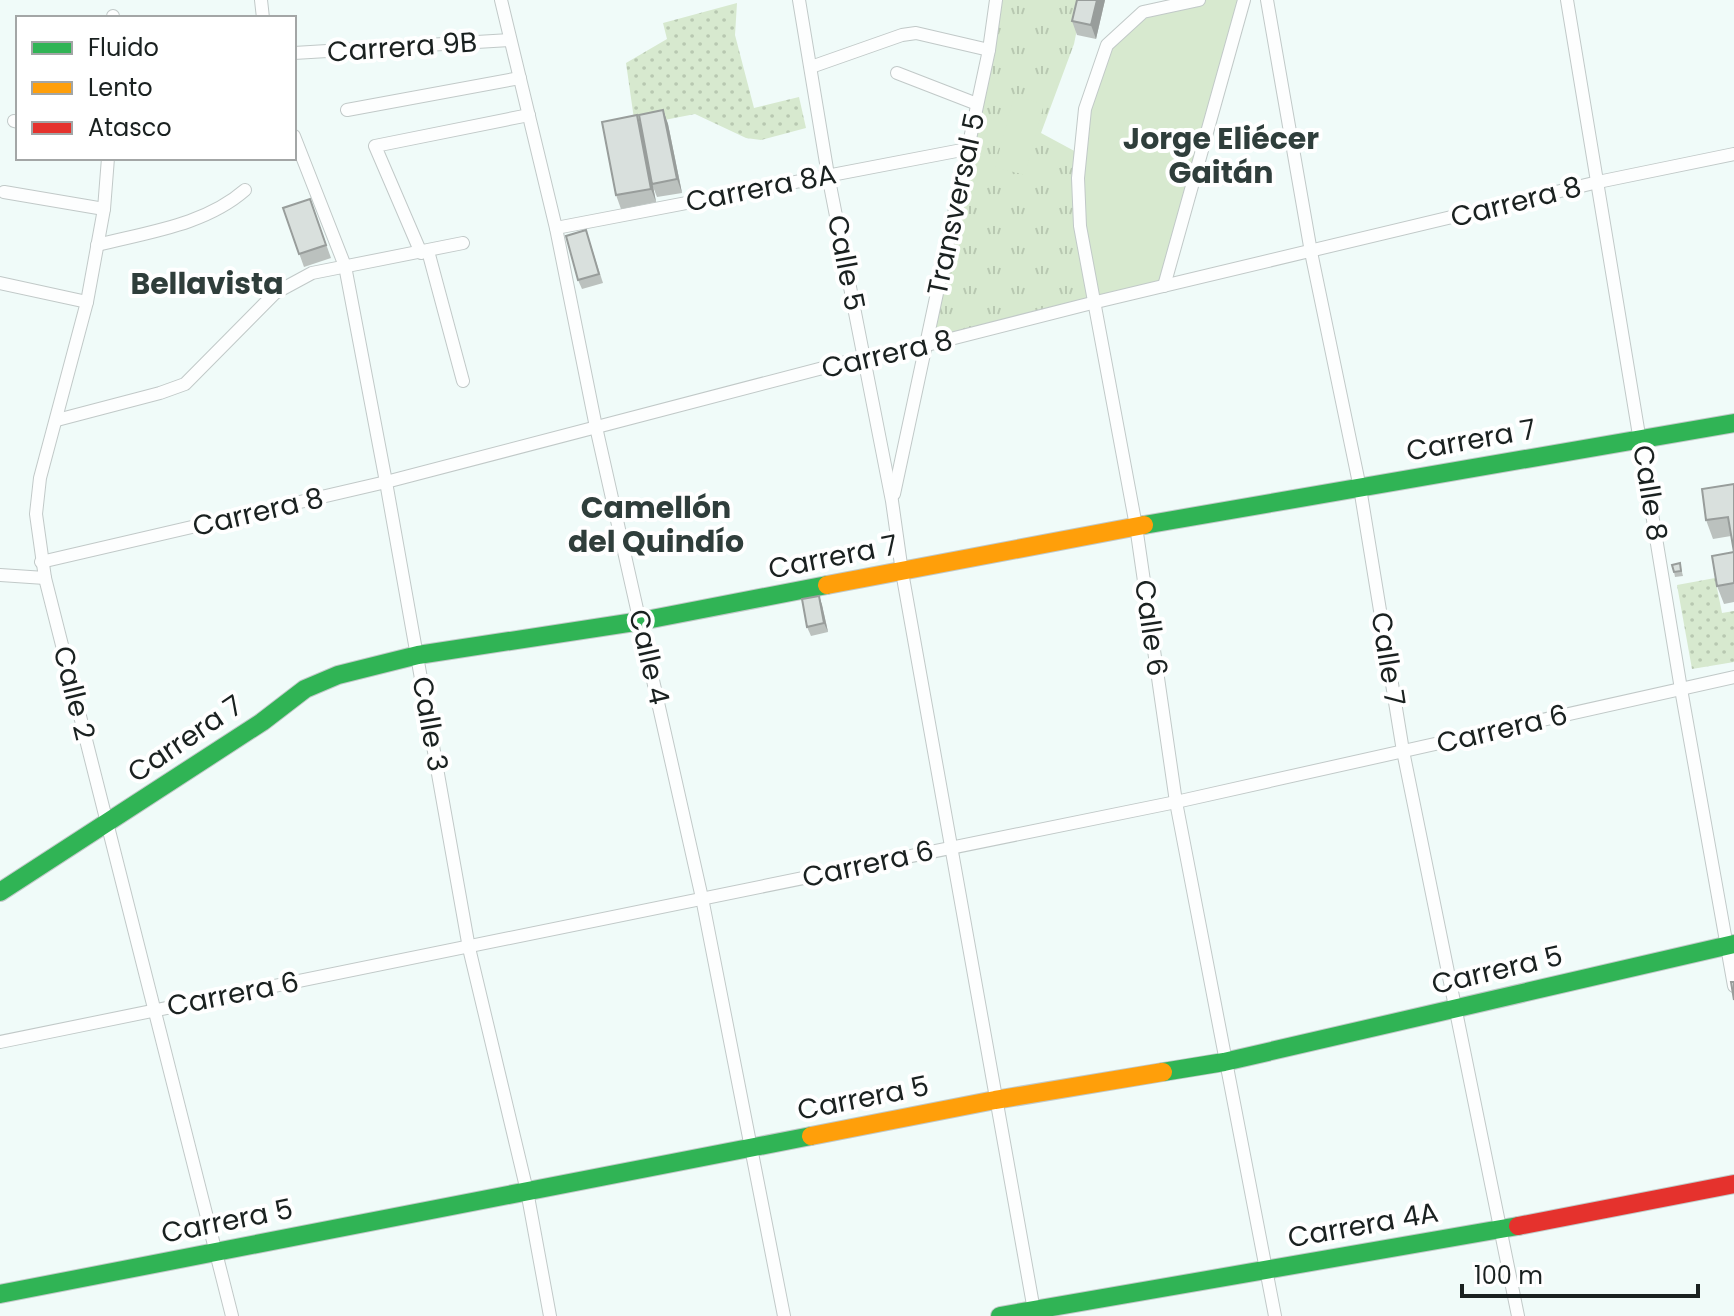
<svg xmlns="http://www.w3.org/2000/svg" width="1734" height="1316" viewBox="0 0 1734 1316" font-family="Poppins,sans-serif">
	<style>
		.grass { fill: url(#grass-tufts) }
		.park { fill: #d7e9cf }
		.garden { fill: url(#garden-dots) }
		.lines { fill: none; stroke-linecap: round; stroke-linejoin: round }
		.street-casing { stroke: #c1c9c8; stroke-width: 14 }
		.fast-casing { stroke: #c1c9c8; stroke-width: 20 }
		.slow-casing { stroke: #c1c9c8; stroke-width: 20 }
		.jam-casing { stroke: #c1c9c8; stroke-width: 20 }
		.street { stroke: #fdfefe; stroke-width: 12 }
		.fast { stroke: #30b455; stroke-width: 18 }
		.slow { stroke: #ff9f0a; stroke-width: 18 }
		.jam { stroke: #e5322d; stroke-width: 18 }
		.wall { fill: #bbc1be }
		.shaded-wall { fill: #989d9b }
		.building { fill: #d9e0dd; stroke: #989d9b; stroke-width: 2 }
		.labels { text-anchor: middle; dominant-baseline: central; stroke-width: 8; stroke-linejoin: round; paint-order: stroke }
		.street-label { font-size: 28px; fill: #1a2120; stroke: #fff }
		.neighbourhood-label { font-size: 30px; font-weight: bold; fill: #2f3e3b; stroke: #fff }
	</style>
	<defs>
		<pattern id="grass-tufts" width="24" height="20" patternUnits="userSpaceOnUse" patternTransform="scale(2)"><rect width="24" height="20" fill="#d7e9cf"/><path d="M3 7l-1-3M5 7V3M7 7l1-3M15 17l-1-3M17 17v-4M19 17l1-3" fill="none" stroke="#b8c8b1"/></pattern>
		<pattern id="garden-dots" width="8" height="8" patternUnits="userSpaceOnUse" patternTransform="scale(2)"><rect width="8" height="8" fill="#d7e9cf"/><path d="M2 2h.1M6 6h.1" fill="none" stroke="#b8c8b1" stroke-width="1.8" stroke-linecap="round"/></pattern>
	</defs>
	<rect width="100%" height="100%" fill="#f0fbf9"/>
	<!-- grass -->
	<path class="grass" d="M996 0H1083L1074 44 1041 133 1080 154 1092 303 929 340Z"/>
	<!-- park -->
	<g class="park">
		<path d="M1199 0H1244L1164 286 1098 301 1083 243 1080 154 1107 45 1143 12Z"/>
		<path d="M1014 96 1044 104 1025 175 995 167Z"/>
	</g>
	<!-- garden -->
	<g class="garden">
		<path d="M737 3 735 35 754 108 799 97 806 128 761 140 746 138 695 114 639 125 634 119 626 63 667 39 663 23Z"/>
		<path d="M1715 578 1722 613 1734 611V662L1692 669 1677 585Z"/>
	</g>
	<g class="lines">
		<!-- street casing -->
		<g class="street-casing">
			<g id="street">
				<path d="M261 0 263 18"/>
				<path d="M501 0 556 228 596 427 702 898 784 1316"/>
				<path d="M799 0 828 175 892 501 902 572 1035 1316"/>
				<path d="M1199 0 1143 12 1107 45 1085 109 1078 178 1080 226 1136 526 1176 802 1275 1316"/>
				<path d="M1267 0 1311 252 1360 488 1403 751 1518 1316"/>
				<path d="M1567 0 1681 689 1734 986"/>
				<path d="M113 16V18"/>
				<path d="M294 53 510 40"/>
				<path d="M811 67 902 35 916 33 989 50"/>
				<path d="M897 73 977 104"/>
				<path d="M347 110 520 78"/>
				<path d="M14 121 18 122"/>
				<path d="M294 136 345 266 386 482 469 948 527 1191 550 1316"/>
				<path d="M108 158 104 209 87 302 40 478 36 514 45 578 232 1316"/>
				<path d="M4 192 104 209"/>
				<path d="M556 228 967 149"/>
				<path d="M97 245C148 232 205 225 245 190"/>
				<path d="M428 251 463 381"/>
				<path d="M421 253 375 146 529 115"/>
				<path d="M0 283 87 302"/>
				<path d="M1164 286 1244 0"/>
				<path d="M57 420 160 393 185 384 275 293 312 273 463 243"/>
				<path d="M894 494 989 50 996 0"/>
				<path d="M41 562 386 482 865 357 927 345 1092 303 1598 182 1734 154"/>
				<path d="M0 575 45 578"/>
				<path d="M0 1042 1176 802 1734 677"/>
			</g>
		</g>
		<!-- fast casing -->
		<g class="fast-casing">
			<g id="fast">
				<path d="M1144 525 1734 423"/>
				<path d="M0 892 262 722 305 689 338 675 418 655 641 621 827 585"/>
				<path d="M1163 1072 1224 1062 1734 944"/>
				<path d="M0 1294 811 1136"/>
				<path d="M1000 1316 1518 1226"/>
			</g>
		</g>
		<!-- slow casing -->
		<g class="slow-casing">
			<g id="slow">
				<path d="M827 585 1144 525"/>
				<path d="M811 1136 995 1100 1163 1072"/>
			</g>
		</g>
		<!-- jam casing -->
		<g class="jam-casing">
			<path id="jam" d="M1518 1226 1734 1184"/>
		</g>
		<!-- street -->
		<use href="#street" class="street"/>
		<!-- fast -->
		<use href="#fast" class="fast"/>
		<!-- slow -->
		<use href="#slow" class="slow"/>
		<!-- jam -->
		<use href="#jam" class="jam"/>
	</g>
	<!-- wall -->
	<g class="wall">
		<path d="M1077 0H1105L1096 39 1077 35 1072 21Z"/>
		<path d="M663 110 668 124 682 193 657 197 652 184 650 170 656 202 621 209 616 195 637 115 641 128Z"/>
		<path d="M310 199 331 258 304 267 283 208Z"/>
		<path d="M586 230 603 283 582 289 578 280Z"/>
		<path d="M1734 484V602L1724 604 1717 586 1734 552 1731 536 1713 539 1706 520Z"/>
		<path d="M1681 568 1683 576 1675 577 1674 572Z"/>
		<path d="M819 596 822 605 828 632 811 636 807 627Z"/>
	</g>
	<!-- shaded-wall -->
	<g class="shaded-wall">
		<path d="M1097 0H1105L1096 39 1091 25Z"/>
		<path d="M663 110 668 124 682 193 677 179Z"/>
		<path d="M637 115 642 129 656 202 651 189Z"/>
		<path d="M819 596 822 605 828 632 824 623Z"/>
	</g>
	<!-- building -->
	<g class="building">
		<path d="M1077 0H1097L1091 25 1072 21Z"/>
		<path d="M663 110 677 179 652 184 639 115Z"/>
		<path d="M637 115 651 189 616 195 602 122Z"/>
		<path d="M310 199 326 245 299 254 283 208Z"/>
		<path d="M586 230 599 274 578 280 566 236Z"/>
		<path d="M1734 484V583L1717 586 1712 556 1734 552 1728 517 1706 520 1702 489Z"/>
		<path d="M1680 563 1681 571 1674 572 1672 565Z"/>
		<path d="M819 596 824 623 807 627 802 599Z"/>
		<path d="M1731 982H1734V1000Z"/>
	</g>
	<g class="labels">
		<!-- street labels -->
		<g class="street-label">
			<text transform="translate(402 47) rotate(-4)">Carrera 9B</text>
			<text transform="translate(761 188) rotate(-11)">Carrera 8A</text>
			<text transform="translate(1516 202) rotate(-14)">Carrera 8</text>
			<text transform="translate(956 204) rotate(-78)">Transversal 5</text>
			<text transform="translate(846 263) rotate(79)">Calle 5</text>
			<text transform="translate(887 354) rotate(-13)">Carrera 8</text>
			<text transform="translate(1471 440) rotate(-10)">Carrera 7</text>
			<text transform="translate(1650 493) rotate(81)">Calle 8</text>
			<text transform="translate(258 512) rotate(-13)">Carrera 8</text>
			<text transform="translate(833 557) rotate(-11)">Carrera 7</text>
			<text transform="translate(1151 628) rotate(82)">Calle 6</text>
			<text transform="translate(649 657) rotate(77)">Calle 4</text>
			<text transform="translate(1388 659) rotate(81)">Calle 7</text>
			<text transform="translate(74 693) rotate(76)">Calle 2</text>
			<text transform="translate(430 724) rotate(80)">Calle 3</text>
			<text transform="translate(1502 729) rotate(-13)">Carrera 6</text>
			<text transform="translate(185 739) rotate(-34)">Carrera 7</text>
			<text transform="translate(868 864) rotate(-12)">Carrera 6</text>
			<text transform="translate(1497 970) rotate(-13)">Carrera 5</text>
			<text transform="translate(233 994) rotate(-11)">Carrera 6</text>
			<text transform="translate(863 1098) rotate(-11)">Carrera 5</text>
			<text transform="translate(227 1221) rotate(-11)">Carrera 5</text>
			<text transform="translate(1363 1225) rotate(-10)">Carrera 4A</text>
		</g>
		<!-- neighbourhood labels -->
		<g class="neighbourhood-label">
			<text x="1221" y="138">Jorge Eliécer<tspan x="1221" dy="34">Gaitán</tspan></text>
			<text x="207" y="283">Bellavista</text>
			<text x="656" y="507">Camellón<tspan x="656" dy="34">del Quindío</tspan></text>
		</g>
	</g>
	<!-- legend -->
	<rect x="16" y="16" width="280" height="144" fill="#ffffff" stroke="#a3a6a6" stroke-width="2"/>
	<rect x="32" y="42" width="40" height="12" fill="#30b455" stroke="#a3a6a6" stroke-width="2"/>
	<text x="88" y="56" font-size="24" fill="#1a2120">Fluido</text>
	<rect x="32" y="82" width="40" height="12" fill="#ff9f0a" stroke="#a3a6a6" stroke-width="2"/>
	<text x="88" y="96" font-size="24" fill="#1a2120">Lento</text>
	<rect x="32" y="122" width="40" height="12" fill="#e5322d" stroke="#a3a6a6" stroke-width="2"/>
	<text x="88" y="136" font-size="24" fill="#1a2120">Atasco</text>
	<!-- scale -->
	<path d="M1462 1284v12h236v-12" fill="none" stroke="#1a2120" stroke-width="4"/>
	<text x="1474" y="1284" font-size="24" fill="#1a2120" stroke="#ffffff" stroke-width="6" paint-order="stroke">100 m</text>
</svg>
